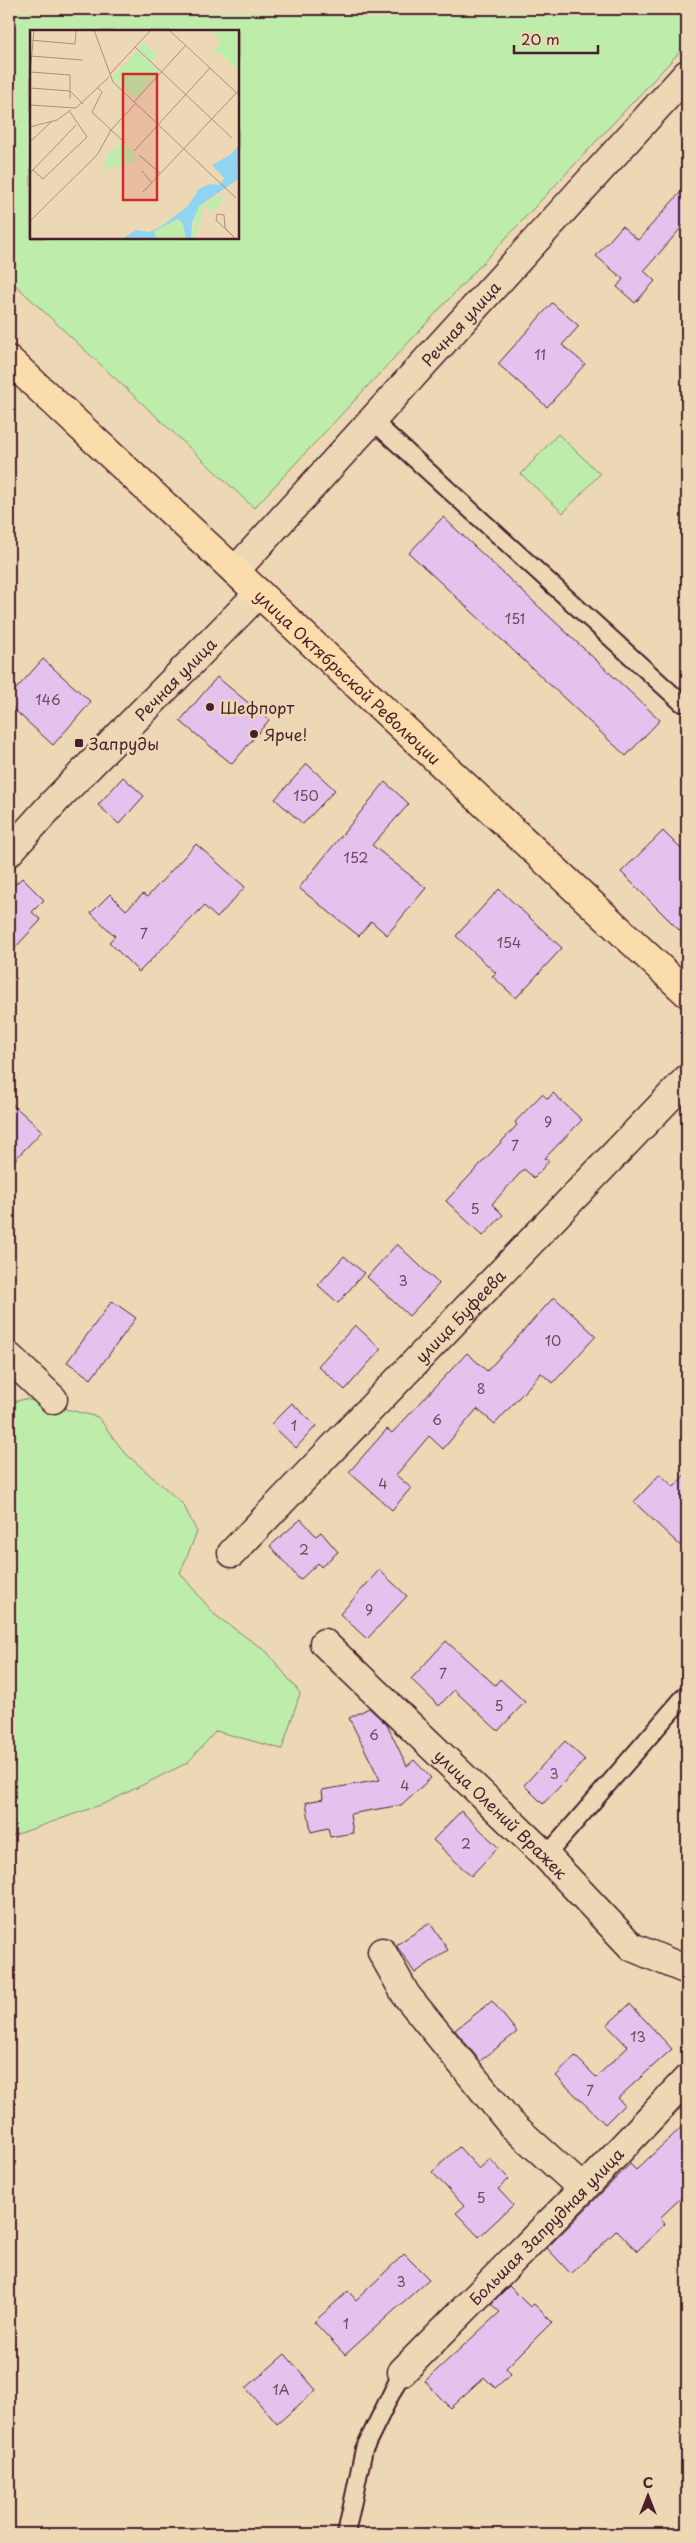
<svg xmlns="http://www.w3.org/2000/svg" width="696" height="2543" viewBox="0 0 696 2543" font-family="'Playpen Sans',sans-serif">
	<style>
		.green { fill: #beedab; stroke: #84866b; fill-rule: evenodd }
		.building { fill: #e4c2ee; stroke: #4a1f2b }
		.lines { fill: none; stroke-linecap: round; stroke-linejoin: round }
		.lane-casing { stroke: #4a1f2b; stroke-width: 20 }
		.street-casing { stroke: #4a1f2b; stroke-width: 31 }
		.secondary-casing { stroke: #4a1f2b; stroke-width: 31 }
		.primary-casing { stroke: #4a1f2b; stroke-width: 31 }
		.lane { stroke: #edd8b6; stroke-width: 16 }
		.street { stroke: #edd8b6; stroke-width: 28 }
		.secondary { stroke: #edd8b6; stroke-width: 28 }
		.primary { stroke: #faddab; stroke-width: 28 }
		.poi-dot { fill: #4a1f2b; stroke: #edd8b6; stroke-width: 2 }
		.labels { text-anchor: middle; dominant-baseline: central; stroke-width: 5; stroke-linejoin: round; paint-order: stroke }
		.number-label { font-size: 14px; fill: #70485c }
		.street-label { font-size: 16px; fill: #4a1f2b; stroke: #edd8b6 }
		.poi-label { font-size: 16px; fill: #4a1f2b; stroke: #edd8b6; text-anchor: start }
		.inset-road { fill: none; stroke: #ac8e7e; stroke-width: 1 }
		.view { fill: #d62828; fill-opacity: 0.15; stroke: #d62828; stroke-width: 2.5 }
		.inset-edge { fill: none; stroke: #4a1f2b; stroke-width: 2.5 }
	</style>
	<rect width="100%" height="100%" fill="#edd8b6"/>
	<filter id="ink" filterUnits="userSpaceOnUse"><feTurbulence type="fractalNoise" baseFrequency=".02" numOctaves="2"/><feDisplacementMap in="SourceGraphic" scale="10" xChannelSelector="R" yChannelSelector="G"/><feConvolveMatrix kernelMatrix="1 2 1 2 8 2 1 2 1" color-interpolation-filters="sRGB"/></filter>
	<g filter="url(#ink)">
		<!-- green -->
		<g class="green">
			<path d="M9 9H687V44L254 508 9 279ZM31 31H238V238H31Z"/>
			<path d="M558 434 600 474 563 513 521 474Z"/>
			<path d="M25 1399 98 1417 124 1452 183 1504 197 1532 180 1573 215 1615 267 1652 300 1693 282 1749 216 1731 187 1763 106 1803 9 1837V1403Z"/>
		</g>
		<!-- building -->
		<g class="building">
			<path d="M687 185V221L644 271 655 281 635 303 617 287 623 279 596 256 622 226 638 240Z"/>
			<path d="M552 303 579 326 562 345 585 364 547 407 498 364Z"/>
			<path d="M443 517 660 720 626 756 409 553Z"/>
			<path d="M43 659 91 702 53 745 9 705V697Z"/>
			<path d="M217 677 269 720 232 764 180 721Z"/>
			<path d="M307 764 335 790 303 824 275 799Z"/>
			<path d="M123 777 144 796 119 824 98 805Z"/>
			<path d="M385 782 409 804 372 845 426 888 387 935 371 921 359 936 299 888Z"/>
			<path d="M663 831 687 855V938L621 872Z"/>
			<path d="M196 844 245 887 217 918 204 906 139 972 109 942 115 936 91 913 110 894 126 910 143 894 147 897Z"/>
			<path d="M22 878 44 900 32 912 41 920 9 954V890Z"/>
			<path d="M499 889 562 948 516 998 492 976 496 973 456 936Z"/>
			<path d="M553 1093 582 1120 545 1158 549 1161 534 1178 524 1169 492 1204 503 1215 483 1236 446 1201 517 1125 515 1122 542 1094 548 1099Z"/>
			<path d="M9 1101 42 1131 9 1166Z"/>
			<path d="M397 1244 439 1284 409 1316 367 1277Z"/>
			<path d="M344 1256 364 1273 338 1303 318 1285Z"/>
			<path d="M554 1297 596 1336 553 1383 541 1373 495 1424 477 1409 443 1449 429 1436 396 1475 411 1488 392 1510 349 1472 387 1429 392 1433 467 1353 487 1371Z"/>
			<path d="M112 1301 136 1318 91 1379 67 1362Z"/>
			<path d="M355 1325 381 1349 345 1390 318 1366Z"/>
			<path d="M292 1403 316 1426 296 1448 271 1424Z"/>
			<path d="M687 1472V1552L634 1502 660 1474 674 1487Z"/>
			<path d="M301 1519 316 1536 321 1532 338 1552 321 1567 318 1563 300 1580 270 1546Z"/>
			<path d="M379 1570 407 1596 367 1639 340 1614Z"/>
			<path d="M446 1641 495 1685 500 1679 525 1702 498 1731 454 1690 439 1706 411 1679Z"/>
			<path d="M369 1708 387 1725 407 1766 414 1760 431 1778 401 1805 350 1814 353 1833 330 1837 328 1828 311 1832 306 1802 323 1799 322 1790 380 1780 349 1718Z"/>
			<path d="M565 1741 585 1760 543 1804 524 1785Z"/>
			<path d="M461 1811 498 1847 471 1876 433 1840Z"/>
			<path d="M430 1923 448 1950 415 1973 396 1945Z"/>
			<path d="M492 2001 517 2032 480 2061 455 2030Z"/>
			<path d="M630 2004 672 2049 618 2098 624 2105 605 2124 556 2076 575 2056 596 2077 628 2047 607 2025Z"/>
			<path d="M687 2122V2192L660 2218 665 2224 637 2251 617 2230 571 2274 547 2248 630 2164 636 2170Z"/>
			<path d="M459 2147 479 2169 490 2159 509 2179 498 2189 513 2205 479 2237 456 2213 464 2206 432 2172Z"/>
			<path d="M404 2254 429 2279 345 2355 314 2322 348 2291 356 2300Z"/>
			<path d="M509 2286 530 2307 534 2304 552 2322 506 2368 511 2374 495 2388 484 2377 450 2408 425 2381 500 2312 491 2304Z"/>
			<path d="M285 2354 316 2390 277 2424 246 2388Z"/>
		</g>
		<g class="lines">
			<!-- lane casing -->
			<g class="lane-casing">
				<g id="lane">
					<path d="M373 421 682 703"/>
					<path d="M546 1856 687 1693"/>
					<path d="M346 2534 364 2449 402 2372"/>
				</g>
			</g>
			<!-- street casing -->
			<g class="street-casing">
				<g id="street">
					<path id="s1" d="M235 571 687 74"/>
					<path d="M9 1357 53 1399"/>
					<path id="s2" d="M232 1553 687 1079"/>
					<path id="s3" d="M324 1643 546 1856 632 1947 687 1970"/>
					<path d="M382 1952 406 1995 511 2124 583 2189"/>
					<path id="s4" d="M402 2372 583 2189 687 2079"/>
				</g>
			</g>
			<!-- secondary casing -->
			<g class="secondary-casing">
				<g id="secondary">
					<path id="s5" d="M9 852 55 801 259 593"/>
				</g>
			</g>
			<!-- primary casing -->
			<g class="primary-casing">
				<g id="primary">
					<path id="s6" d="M9 360 687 993"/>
				</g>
			</g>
			<!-- lane -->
			<use href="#lane" class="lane"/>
			<!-- street -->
			<use href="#street" class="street"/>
			<!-- secondary -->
			<use href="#secondary" class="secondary"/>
			<!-- primary -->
			<use href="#primary" class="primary"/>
		</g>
	</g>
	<!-- markers -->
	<g class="poi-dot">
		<circle cx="210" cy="707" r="5"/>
		<circle cx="254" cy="734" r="5"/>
		<rect x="74" y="738" width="10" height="10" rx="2.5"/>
	</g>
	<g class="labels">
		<!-- number labels -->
		<g class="number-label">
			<text x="540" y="354">11</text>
			<text x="515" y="618">151</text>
			<text x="48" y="699">146</text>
			<text x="306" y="795">150</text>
			<text x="356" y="857">152</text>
			<text x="144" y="933">7</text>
			<text x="509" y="942">154</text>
			<text x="548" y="1121">9</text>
			<text x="515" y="1145">7</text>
			<text x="475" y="1208">5</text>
			<text x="403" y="1280">3</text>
			<text x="553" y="1340">10</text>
			<text x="481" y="1388">8</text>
			<text x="437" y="1419">6</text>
			<text x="294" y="1425">1</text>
			<text x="383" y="1483">4</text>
			<text x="304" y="1549">2</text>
			<text x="369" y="1609">9</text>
			<text x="443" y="1673">7</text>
			<text x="499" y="1705">5</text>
			<text x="374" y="1734">6</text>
			<text x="554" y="1773">3</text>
			<text x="405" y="1785">4</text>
			<text x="466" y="1843">2</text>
			<text x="638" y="2036">13</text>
			<text x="590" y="2090">7</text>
			<text x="481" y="2197">5</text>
			<text x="401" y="2281">3</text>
			<text x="346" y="2323">1</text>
			<text x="281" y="2389">1А</text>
		</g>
		<!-- street labels -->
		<g class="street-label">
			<text stroke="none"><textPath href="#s1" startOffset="335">Речная улица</textPath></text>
			<text stroke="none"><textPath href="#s6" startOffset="464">улица Октябрьской Революции</textPath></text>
			<text stroke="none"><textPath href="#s5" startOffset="240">Речная улица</textPath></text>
			<text stroke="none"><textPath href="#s2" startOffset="329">улица Буфеева</textPath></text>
			<text stroke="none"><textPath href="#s3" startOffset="246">улица Олений Вражек</textPath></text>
			<text stroke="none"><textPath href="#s4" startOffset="205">Большая Запрудная улица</textPath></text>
		</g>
		<!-- poi labels -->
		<g class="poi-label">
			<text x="220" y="707">Шефпорт</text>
			<text x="264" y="734">Ярче!</text>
			<text x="89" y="743">Запруды</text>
		</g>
	</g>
	<!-- overview -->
	<g transform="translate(30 30)">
		<rect width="209" height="209" fill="#edd8b6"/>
		<path d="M180 0H209V42L188 21 180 25 191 10ZM114 12 127 25 121 32 108 19ZM107 21 130 42 105 69 82 47ZM91 114 102 119 107 131 74 139 77 125ZM191 165 193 168 185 181 176 178 179 170ZM176 170 165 209H161L166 180ZM147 189 153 194 156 209 123 208 124 201Z" fill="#beedab"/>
		<path d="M209 114 207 150 169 176 162 193 161 209H156L153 194 148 189 124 201 126 209H92L106 200 119 202 132 196 158 176 169 159 179 154 190 155 194 148 182 135 202 124Z" fill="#8fd4f0"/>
		<path class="inset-road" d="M64 0 83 52 206 168M139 0 209 65M0 10 45 14 46 0M105 17 202 108M0 26 53 30M0 42 40 45V69M80 44 121 0M0 45 4 0M0 58 40 61M68 58 72 62 62 82 95 113M40 61 53 74M104 72 156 15M0 75 46 78 79 47M0 97 27 90 41 80M0 112 22 91M104 121 180 38M109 125 130 143M3 140 13 149 57 107 40 82M112 141 122 153M0 143 46 95M113 162 209 60M0 191 67 125 81 100 106 73M206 209 186 190 187 184 194 185 195 198 206 209"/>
		<path class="view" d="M93 44H127V170H93Z"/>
		<rect width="209" height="209" class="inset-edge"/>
	</g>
	<!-- margin -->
	<rect width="696" height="2543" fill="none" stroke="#edd8b6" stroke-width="30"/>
	<rect x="15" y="15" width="666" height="2513" fill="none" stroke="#4a1f2b" stroke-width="2" filter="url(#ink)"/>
	<!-- north arrow -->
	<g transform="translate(648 2496)" stroke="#edd8b6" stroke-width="4" paint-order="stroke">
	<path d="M0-4L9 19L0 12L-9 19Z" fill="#4a1f2b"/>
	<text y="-8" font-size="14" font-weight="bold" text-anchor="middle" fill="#4a1f2b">С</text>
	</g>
	<!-- scale -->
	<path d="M514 45v8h84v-8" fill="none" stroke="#4a1f2b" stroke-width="2.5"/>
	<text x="521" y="45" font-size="15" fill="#4a1f2b" stroke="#edd8b6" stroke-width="4" paint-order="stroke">20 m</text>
</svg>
